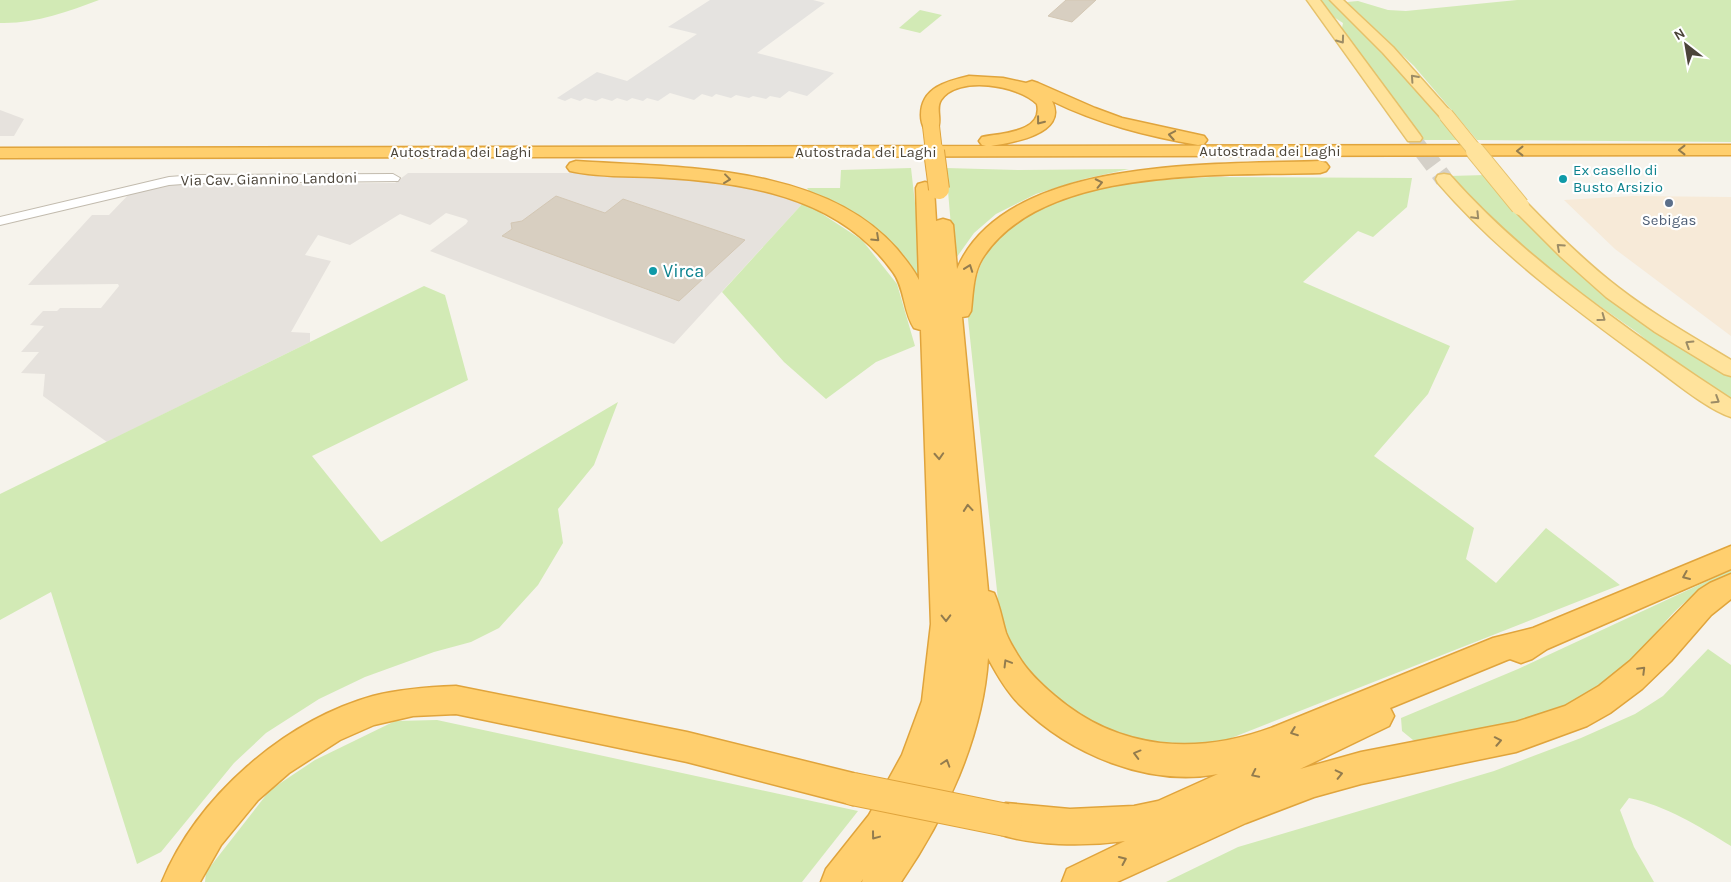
<svg xmlns="http://www.w3.org/2000/svg" width="1731" height="882" viewBox="0 0 1731 882" font-family="Karla,sans-serif">
	<style>
		.commercial { fill: #f7ead8 }
		.industrial { fill: #e6e2dd }
		.green { fill: #d2eab5 }
		.parking { fill: #e5e3e0 }
		.building { fill: #d8cfc1; stroke: #d3c7b4 }
		.lines { fill: none; stroke-linecap: round; stroke-linejoin: round }
		.major-tunnel-far1 { stroke: #d4d0c8; stroke-width: 14; stroke-dasharray: 14 8; stroke-linecap: butt }
		.major-tunnel { stroke: #d4d0c8; stroke-width: 18; stroke-dasharray: 18 9; stroke-linecap: butt }
		.minor-casing { stroke: #c2bbae; stroke-width: 2 }
		.major-casing { stroke: #e6c16a; stroke-width: 3 }
		.highway-casing { stroke: #e0a43c; stroke-width: 3 }
		.minor { fill: #fff; fill-rule: evenodd }
		.major { fill: #ffe39c; fill-rule: evenodd }
		.highway { fill: #ffcf6e; fill-rule: evenodd }
		.major-bridge-far1-casing { stroke: #e6c16a; stroke-width: 16; stroke-linecap: butt }
		.major-bridge-casing { stroke: #e6c16a; stroke-width: 20; stroke-linecap: butt }
		.highway-bridge-far2-casing { stroke: #e0a43c; stroke-width: 18; stroke-linecap: butt }
		.highway-bridge-far1-casing { stroke: #e0a43c; stroke-width: 22; stroke-linecap: butt }
		.highway-bridge-casing { stroke: #e0a43c; stroke-width: 34; stroke-linecap: butt }
		.major-bridge-far1 { stroke: #ffe39c; stroke-width: 14 }
		.major-bridge { stroke: #ffe39c; stroke-width: 18 }
		.highway-bridge-far2 { stroke: #ffcf6e; stroke-width: 16 }
		.highway-bridge-far1 { stroke: #ffcf6e; stroke-width: 20 }
		.highway-bridge { stroke: #ffcf6e; stroke-width: 32 }
		.oneway { stroke: #9c8c66 }
		.oneway2 { stroke: #937c4e }
		.culture-dot { fill: #0f9aa8; stroke: #fff; stroke-width: 2 }
		.service-dot { fill: #5c6f8a; stroke: #fff; stroke-width: 2 }
		.labels { text-anchor: middle; dominant-baseline: central; stroke-width: 4.5; stroke-linejoin: round; paint-order: stroke }
		.far-street-label { font-size: 15px; fill: #4b4439; stroke: #fff }
		.far-culture-label { font-size: 15px; fill: #0d838f; stroke: #fff; text-anchor: start }
		.far-service-label { font-size: 15px; fill: #4e5e75; stroke: #fff }
		.culture-label { font-size: 18px; fill: #0d838f; stroke: #fff; text-anchor: start }
	</style>
	<rect width="100%" height="100%" fill="#f6f3ec"/>
	<!-- commercial -->
	<path class="commercial" d="M1633 196 1731 197V336L1615 249 1564 200Z"/>
	<!-- industrial -->
	<g class="industrial">
		<path d="M0 110 24 119 14 136H0Z"/>
		<path d="M408 173H604L699 178 757 188 804 202 674 344 430 251 466 224 468 221 466 219 446 213 430 225 400 214 350 245 318 235 305 255 331 261 291 332 310 333V342L107 442 43 396 45 374 21 373 39 352H21L44 326 30 325 43 311H57L60 308H101L119 286 118 284 28 285 92 215H109L132 191 171 184 395 183Z"/>
	</g>
	<!-- green -->
	<g class="green">
		<path d="M0 0H99C67 12 35 24 0 23Z"/>
		<path d="M1317 0H1330L1387 54 1458 140H1421L1341 33 1343 23 1326 12Z"/>
		<path d="M1517 0H1731V142L1477 140 1414 66 1347 2 1358 1 1388 10 1406 11Z"/>
		<path d="M920 10 942 15 920 33 899 28Z"/>
		<path d="M911 168 925 291 905 257 867 226 813 196 807 188H840L841 170Z"/>
		<path d="M946 168 1018 170 1129 169 1084 179 1036 194 996 214 974 233 954 261Z"/>
		<path d="M1486 175 1520 215 1570 265 1691 352 1731 376V401L1676 365 1638 333 1516 247 1449 176Z"/>
		<path d="M1210 177 1412 178 1407 207 1373 237 1358 231 1303 282 1450 346 1428 394 1374 456 1474 528 1466 559 1496 583 1546 528 1620 585 1206 748 1146 747 1078 722 1003 647 968 319C973 293 976 264 993 243 1040 185 1141 181 1210 177Z"/>
		<path d="M804 202 862 240 897 284 915 346 876 362 826 399 784 362 722 292Z"/>
		<path d="M424 286 445 295 468 380 312 456 381 542 618 402 594 465 558 509 563 543 538 585 499 628 471 642 434 652 365 677 319 699 266 733 234 763 161 852 137 864 51 592 0 620V494Z"/>
		<path d="M1731 570V578C1717 584 1702 589 1690 598 1666 616 1650 644 1628 664 1570 718 1496 729 1422 743L1413 740 1402 731 1401 718 1518 669Z"/>
		<path d="M1708 649 1731 665V846C1700 827 1665 805 1629 798L1620 810 1634 847 1654 882H1166L1238 847 1494 771 1581 738 1635 714 1663 696Z"/>
		<path d="M437 720 858 811 802 882H205L206 872 270 790 315 760 395 721Z"/>
	</g>
	<!-- parking -->
	<path class="parking" d="M710 0H813L825 3 757 53 834 73 807 96 789 91 780 98 770 96 766 99 753 96 749 98 736 95 731 98 716 94 712 97 702 94 694 100 670 93 658 101 647 98 643 101 632 98 627 101 617 98 612 101 602 98 596 101 585 98 580 101 571 98 565 101 557 98 597 72 627 81 697 34 668 27Z"/>
	<!-- building -->
	<g class="building">
		<path d="M1066 0H1096L1072 22 1048 16Z"/>
		<path d="M556 196 605 213 623 199 745 240 679 301 502 236 512 229 511 223 522 221Z"/>
	</g>
	<g class="lines">
		<!-- major-tunnel-far1 -->
		<path class="major-tunnel-far1" d="M1414 138 1424 152"/>
		<!-- major-tunnel -->
		<path class="major-tunnel" d="M1423 151 1444 179"/>
		<!-- minor casing -->
		<g class="minor-casing">
			<path id="minor" d="M393 174 400 178 398 181 196 183 169 185 0 225V217L169 177 196 175Z"/>
		</g>
		<!-- major casing -->
		<g class="major-casing">
			<g id="major">
				<path d="M1307 0H1320L1420 135 1422 138 1420 141H1408Z"/>
				<path d="M1330 0H1343L1393 47 1451 112 1454 115 1451 118H1441L1383 53Z"/>
				<path d="M1444 174 1450 175C1495 226 1546 268 1600 308 1643 340 1686 370 1731 399V417C1709 410 1677 384 1658 370 1580 313 1501 256 1438 183L1436 179 1438 175Z"/>
				<path d="M1520 201 1526 202C1555 232 1585 262 1619 288 1654 315 1693 337 1731 360V376L1724 374 1655 332 1606 297 1561 257 1514 210 1511 206 1514 202Z"/>
			</g>
		</g>
		<!-- highway casing -->
		<g class="highway-casing">
			<g id="highway">
				<path d="M969 76 1003 78 1026 83 1032 81 1038 83 1095 108 1122 118 1204 136 1207 140 1204 144 1198 145C1147 136 1099 124 1052 101 1069 134 1010 143 991 146L1731 145V155L0 158V148L986 146 982 145 979 141 982 137C1000 133 1044 133 1037 104 1018 85 958 75 941 100 935 109 943 121 937 130L931 131 925 130C922 125 921 120 921 115 921 87 948 81 969 76Z"/>
				<path d="M576 161C680 168 823 164 897 249 905 259 913 268 919 280L916 188 918 184 925 182 932 184 934 188 936 221 943 219 950 221 953 225 957 269C1005 155 1217 165 1320 161L1326 163 1329 167 1326 171 1320 173C1222 176 1041 165 982 259 973 274 973 294 971 311L968 316 962 317 988 591 994 593C1000 606 1002 620 1006 633 1009 641 1014 649 1019 657 1028 672 1041 684 1055 696 1119 751 1198 756 1276 726L1493 638 1533 628 1731 546V569L1547 649 1532 659 1521 663 1510 659 1507 660 1390 708 1394 716 1389 726 1300 769 1361 752 1516 722 1565 706 1599 686 1630 661 1699 590 1710 583 1731 574V599L1711 615 1671 661 1642 689 1610 713 1587 726 1516 752 1361 784 1314 797 1246 823 1117 882H1062L1067 869 1125 841C1087 846 1030 847 994 832L989 820 994 808 1006 803 1070 809 1134 806 1158 801 1218 774C1148 787 1069 754 1020 705 1007 692 997 675 988 658 983 737 945 818 901 882H862L863 879 861 882H821L826 869 869 815 902 755 922 701 931 624 921 330 914 328C903 311 905 288 893 272 837 194 742 182 652 177 626 176 596 177 570 171L567 167 570 163Z"/>
				<path d="M456 686 687 732 853 773 865 777 870 789 865 801 853 805 687 762 456 714 413 716 374 725 340 740 289 773 258 800 221 845 200 882H162C197 797 284 721 373 696 401 689 428 687 456 686Z"/>
			</g>
		</g>
		<!-- minor -->
		<use href="#minor" class="minor"/>
		<!-- major -->
		<use href="#major" class="major"/>
		<!-- highway -->
		<use href="#highway" class="highway"/>
		<!-- major-bridge-far1 casing -->
		<g class="major-bridge-far1-casing">
			<path id="major-bridge-far1" d="M1446 115 1476 152"/>
		</g>
		<!-- major-bridge casing -->
		<g class="major-bridge-casing">
			<path id="major-bridge" d="M1475 151 1520 206"/>
		</g>
		<!-- highway-bridge-far2 casing -->
		<g class="highway-bridge-far2-casing">
			<path id="highway-bridge-far2" d="M931 126 934 152"/>
		</g>
		<!-- highway-bridge-far1 casing -->
		<g class="highway-bridge-far1-casing">
			<path id="highway-bridge-far1" d="M934 151 939 189"/>
		</g>
		<!-- highway-bridge casing -->
		<g class="highway-bridge-casing">
			<path id="highway-bridge" d="M853 789 1006 820"/>
		</g>
		<!-- major-bridge-far1 -->
		<use href="#major-bridge-far1" class="major-bridge-far1"/>
		<!-- major-bridge -->
		<use href="#major-bridge" class="major-bridge"/>
		<!-- highway-bridge-far2 -->
		<use href="#highway-bridge-far2" class="highway-bridge-far2"/>
		<!-- highway-bridge-far1 -->
		<use href="#highway-bridge-far1" class="highway-bridge-far1"/>
		<!-- highway-bridge -->
		<use href="#highway-bridge" class="highway-bridge"/>
	</g>
	<!-- one-way arrows -->
	<defs><path id="oneway-chevron" d="M-2-3.5L2.5 0L-2 3.5" fill="none" stroke-width="1.6" stroke-linecap="round" stroke-linejoin="round" transform="scale(1.25)"/></defs>
	<g class="oneway">
		<use href="#oneway-chevron" transform="translate(1341 40) rotate(54)"/>
		<use href="#oneway-chevron" transform="translate(1414 78) rotate(-132)"/>
		<use href="#oneway-chevron" transform="translate(1476 216) rotate(46)"/>
		<use href="#oneway-chevron" transform="translate(1560 247) rotate(-138)"/>
		<use href="#oneway-chevron" transform="translate(1602 318) rotate(36)"/>
		<use href="#oneway-chevron" transform="translate(1689 344) rotate(-148)"/>
		<use href="#oneway-chevron" transform="translate(1716 400) rotate(32)"/>
	</g>
	<g class="oneway2">
		<use href="#oneway-chevron" transform="translate(1040 121) rotate(128)"/>
		<use href="#oneway-chevron" transform="translate(1172 135) rotate(-170)"/>
		<use href="#oneway-chevron" transform="translate(1682 150) rotate(180)"/>
		<use href="#oneway-chevron" transform="translate(1520 151) rotate(180)"/>
		<use href="#oneway-chevron" transform="translate(727 179) rotate(7)"/>
		<use href="#oneway-chevron" transform="translate(1099 183) rotate(-12)"/>
		<use href="#oneway-chevron" transform="translate(876 238) rotate(43)"/>
		<use href="#oneway-chevron" transform="translate(969 268) rotate(-70)"/>
		<use href="#oneway-chevron" transform="translate(939 456) rotate(87)"/>
		<use href="#oneway-chevron" transform="translate(968 508) rotate(-95)"/>
		<use href="#oneway-chevron" transform="translate(1686 576) rotate(157)"/>
		<use href="#oneway-chevron" transform="translate(946 618) rotate(89)"/>
		<use href="#oneway-chevron" transform="translate(1007 663) rotate(-121)"/>
		<use href="#oneway-chevron" transform="translate(1642 670) rotate(-45)"/>
		<use href="#oneway-chevron" transform="translate(1294 732) rotate(159)"/>
		<use href="#oneway-chevron" transform="translate(1498 741) rotate(-11)"/>
		<use href="#oneway-chevron" transform="translate(1137 754) rotate(-165)"/>
		<use href="#oneway-chevron" transform="translate(946 763) rotate(-72)"/>
		<use href="#oneway-chevron" transform="translate(1255 774) rotate(154)"/>
		<use href="#oneway-chevron" transform="translate(1339 774) rotate(-13)"/>
		<use href="#oneway-chevron" transform="translate(875 836) rotate(127)"/>
		<use href="#oneway-chevron" transform="translate(1123 860) rotate(-24)"/>
	</g>
	<!-- markers -->
	<g class="culture-dot">
		<circle cx="1563" cy="179" r="5"/>
		<circle cx="653" cy="271" r="5"/>
	</g>
	<circle class="service-dot" cx="1669" cy="203" r="5"/>
	<g class="labels">
		<!-- far-street labels -->
		<g class="far-street-label">
			<text x="1270" y="151">Autostrada dei Laghi</text>
			<text x="461" y="152">Autostrada dei Laghi</text>
			<text x="866" y="152">Autostrada dei Laghi</text>
			<text transform="translate(269 179) rotate(-1)">Via Cav. Giannino Landoni</text>
		</g>
		<!-- far-culture labels -->
		<g class="far-culture-label">
			<text x="1573" y="170">Ex casello di<tspan x="1573" dy="17">Busto Arsizio</tspan></text>
		</g>
		<!-- far-service labels -->
		<g class="far-service-label">
			<text x="1669" y="220">Sebigas</text>
		</g>
		<!-- culture labels -->
		<g class="culture-label">
			<text x="663" y="271">Virca</text>
		</g>
	</g>
	<!-- north arrow -->
	<g transform="translate(1686 45) rotate(329)" stroke="#ffffff" stroke-width="4" paint-order="stroke">
	<path d="M0-4L9 19L0 12L-9 19Z" fill="#4b4439"/>
	<text y="-8" font-size="14" font-weight="bold" text-anchor="middle" fill="#4b4439">N</text>
	</g>
</svg>
